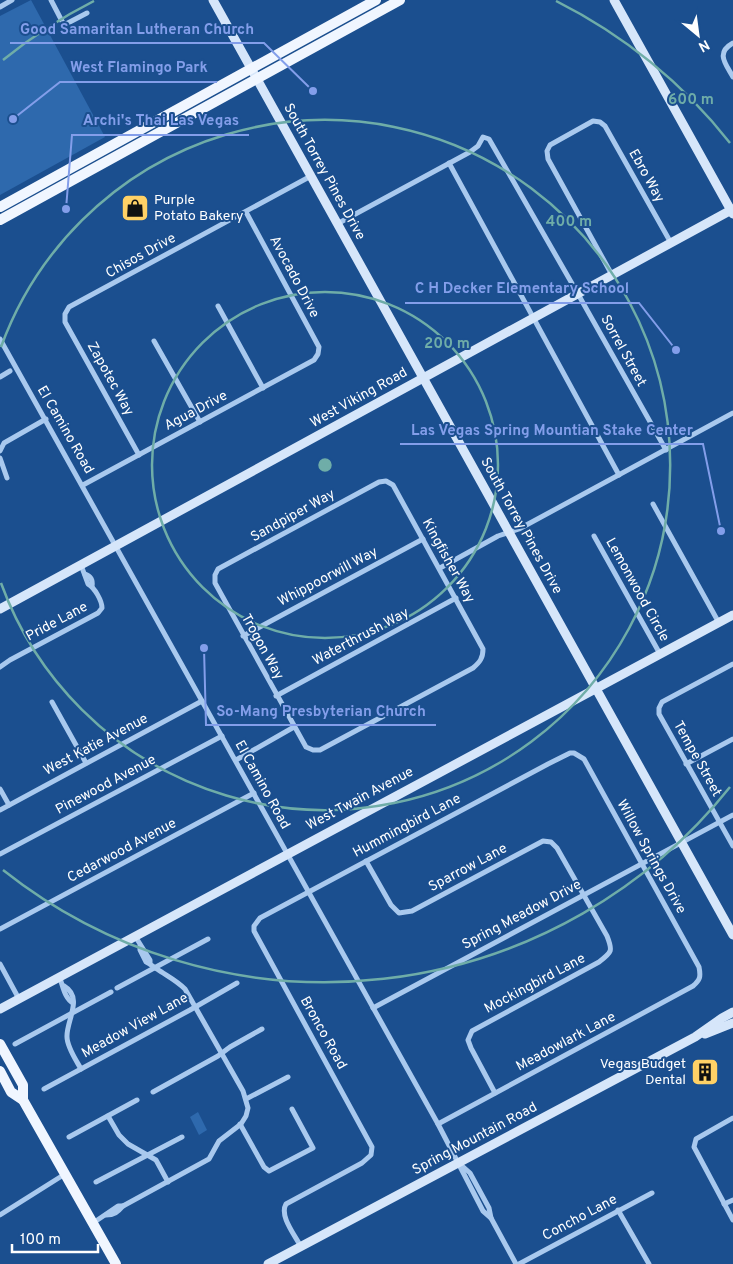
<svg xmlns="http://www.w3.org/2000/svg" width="733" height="1264" viewBox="0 0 733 1264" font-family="Overpass,sans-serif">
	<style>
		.green { fill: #2e69ad }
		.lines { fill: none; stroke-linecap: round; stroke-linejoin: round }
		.street { stroke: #a9c9ee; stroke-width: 5 }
		.secondary { stroke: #d6e6fa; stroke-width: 9 }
		.primary { stroke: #f0f6ff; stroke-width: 10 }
		.ring { fill: none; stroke: #6fada8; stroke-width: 2.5 }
		.labels { text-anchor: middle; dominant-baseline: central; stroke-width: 4; stroke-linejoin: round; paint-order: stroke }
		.street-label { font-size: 14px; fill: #fff; stroke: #1b4f8f }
		.poi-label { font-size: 14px; fill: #fff; stroke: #1b4f8f; text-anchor: start }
		.centre { fill: #6fada8; stroke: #1b4f8f; stroke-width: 2.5 }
		.ring-label { font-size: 15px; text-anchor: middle; font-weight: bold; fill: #6fada8; stroke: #1b4f8f; stroke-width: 4; stroke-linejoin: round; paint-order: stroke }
		.leader { fill: none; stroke: #839eea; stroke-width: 2 }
		.callout-dot { fill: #839eea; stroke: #1b4f8f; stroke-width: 2 }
		.callout-label { font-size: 15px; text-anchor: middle; font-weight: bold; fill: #839eea; stroke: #1b4f8f; stroke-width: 4; stroke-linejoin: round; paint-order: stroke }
	</style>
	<rect width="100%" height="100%" fill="#1b4f8f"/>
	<!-- green -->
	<g class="green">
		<path d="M31 0 105 137 0 195V16Z"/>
		<path d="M198 1112 207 1130 199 1135 190 1117Z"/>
	</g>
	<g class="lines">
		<!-- street -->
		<g class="street">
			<path d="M51 0 64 25 87 13"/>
			<path d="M0 7 12 0"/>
			<path d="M733 43C715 53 726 64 733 77"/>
			<path d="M449 163 619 475"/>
			<path d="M337 224 470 152 478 146 483 137 489 139 578 294 666 450"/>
			<path d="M612 275 548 159 547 151 550 145 593 121 600 122 605 126 671 243"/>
			<path d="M218 306 263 388"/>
			<path d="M0 339 438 1124 483 1211 491 1218"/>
			<path d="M154 341 200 422"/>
			<path d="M0 377 10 371"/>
			<path d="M0 451 4 443 46 419"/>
			<path d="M139 455 65 322V314L69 307 311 176"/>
			<path d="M0 458 7 478"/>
			<path d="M386 481 393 485 483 649C483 658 480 662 473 668L320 750H313L306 747 215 583V575L218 569 379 482Z"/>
			<path d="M83 485 314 360 318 354 319 347 246 212"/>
			<path d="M653 504 719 623"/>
			<path d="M594 536 660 654"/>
			<path d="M440 568 498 536 519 529 733 413"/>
			<path d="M85 574C91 576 93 580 92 586"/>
			<path d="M243 636 423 539"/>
			<path d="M733 664 662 702 659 708V714L733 846"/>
			<path d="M0 667 10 660 98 613 102 608C102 601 95 588 88 584L81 565"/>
			<path d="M276 696 456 598"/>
			<path d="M52 702 86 763"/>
			<path d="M236 760 294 727"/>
			<path d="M686 764 733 739"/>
			<path d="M0 789 9 805"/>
			<path d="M0 810 202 701"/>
			<path d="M0 854 222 736"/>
			<path d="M366 861 391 905 399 913 412 911 543 841 551 842 557 848 607 936C613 951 612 952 599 962L472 1031 468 1040 471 1048 495 1093"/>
			<path d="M0 929 254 793"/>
			<path d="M135 936 150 960V963"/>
			<path d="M0 964 19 999"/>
			<path d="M59 976C63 985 64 998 73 1003"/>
			<path d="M64 986C84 998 66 1021 67 1037 67 1047 76 1060 81 1069"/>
			<path d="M117 988 208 939"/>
			<path d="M373 1008 733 815"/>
			<path d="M15 1044 111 992"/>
			<path d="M44 1089 190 1010 237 983"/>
			<path d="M153 1092 218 1056 230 1047 262 1029"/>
			<path d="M246 1099 288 1077"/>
			<path d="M108 1116 119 1135 128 1144 156 1160 168 1182"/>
			<path d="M733 1118 696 1139 694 1147 733 1220"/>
			<path d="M240 1124 264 1167 269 1171 313 1148 292 1109"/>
			<path d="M69 1137 137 1100"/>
			<path d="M461 1165 470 1173 489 1208 491 1218 516 1264"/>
			<path d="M96 1182 182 1137"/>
			<path d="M724 1204 733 1200"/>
			<path d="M618 1210 649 1264"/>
			<path d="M0 1215 65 1174"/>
			<path d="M106 1215C114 1215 118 1212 123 1206L209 1159 219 1141 241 1124 246 1116 248 1108 243 1091 185 989C176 980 167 976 157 969 153 967 151 964 146 962L140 950V946"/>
			<path d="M93 1223 118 1206H123"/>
			<path d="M301 1247C295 1235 279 1216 286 1204L362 1163 371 1155 372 1147 254 931V926L260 918 548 764 570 753H574L584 759 699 967C701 977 700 980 693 986L438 1124"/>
			<path d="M519 1264 652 1193"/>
		</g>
		<!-- secondary -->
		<g class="secondary">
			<path d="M213 0 733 935"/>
			<path d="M614 0 733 214"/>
			<path d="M0 609 733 209"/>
			<path d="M0 1009 733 615"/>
			<path d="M705 1034 733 1023"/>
			<path d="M268 1264 695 1037 722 1018 733 1012"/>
		</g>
		<!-- primary -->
		<g class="primary">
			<path d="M0 207 376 0"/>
			<path d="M0 220 400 0"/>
			<path d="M0 1044 23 1085V1100"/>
			<path d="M0 1071 11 1092 23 1100 116 1264"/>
		</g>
	</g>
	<!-- distance rings -->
	<g class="ring">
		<circle cx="325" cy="465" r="173"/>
		<path d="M1 347A345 345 0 1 1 1 583"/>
		<path d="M730 787A518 518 0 0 1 3 870M3 60A518 518 0 0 1 94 1M556 1A518 518 0 0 1 730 143"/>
	</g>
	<!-- icons -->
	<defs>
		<g id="shop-square" transform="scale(1.4375)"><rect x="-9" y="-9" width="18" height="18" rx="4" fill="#ffd166" stroke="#1b4f8f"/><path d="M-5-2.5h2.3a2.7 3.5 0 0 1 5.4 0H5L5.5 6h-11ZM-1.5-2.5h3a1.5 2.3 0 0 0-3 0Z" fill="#111"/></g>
		<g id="building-square" transform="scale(1.4375)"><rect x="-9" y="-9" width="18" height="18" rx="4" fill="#ffd166" stroke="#1b4f8f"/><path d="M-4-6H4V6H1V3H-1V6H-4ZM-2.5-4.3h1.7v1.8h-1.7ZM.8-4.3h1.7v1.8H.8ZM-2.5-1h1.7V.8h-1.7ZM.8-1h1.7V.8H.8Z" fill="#111"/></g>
	</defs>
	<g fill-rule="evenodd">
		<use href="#shop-square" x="135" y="208"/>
		<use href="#building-square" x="705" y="1072"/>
	</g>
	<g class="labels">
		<!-- street labels -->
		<g class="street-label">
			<text transform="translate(324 172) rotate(61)">South Torrey Pines Drive</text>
			<text transform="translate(646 176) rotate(61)">Ebro Way</text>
			<text transform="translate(141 256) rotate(-29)">Chisos Drive</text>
			<text transform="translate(294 277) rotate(62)">Avocado Drive</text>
			<text transform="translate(623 351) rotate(61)">Sorrel Street</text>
			<text transform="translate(110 379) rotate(61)">Zapotec Way</text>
			<text transform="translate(359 398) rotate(-29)">West Viking Road</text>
			<text transform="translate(196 411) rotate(-28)">Agua Drive</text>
			<text transform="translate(65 430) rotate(60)">El Camino Road</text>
			<text transform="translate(293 516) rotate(-29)">Sandpiper Way</text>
			<text transform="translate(521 526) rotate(61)">South Torrey Pines Drive</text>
			<text transform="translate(448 561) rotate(61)">Kingfisher Way</text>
			<text transform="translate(328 577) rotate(-28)">Whippoorwill Way</text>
			<text transform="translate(637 590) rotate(61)">Lemonwood Circle</text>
			<text transform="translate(57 622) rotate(-28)">Pride Lane</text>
			<text transform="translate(361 637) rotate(-28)">Waterthrush Way</text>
			<text transform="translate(262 647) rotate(61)">Trogon Way</text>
			<text transform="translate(96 745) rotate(-28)">West Katie Avenue</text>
			<text transform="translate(697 759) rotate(61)">Tempe Street</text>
			<text transform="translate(106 785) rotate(-28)">Pinewood Avenue</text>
			<text transform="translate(262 785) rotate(61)">El Camino Road</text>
			<text transform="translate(360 799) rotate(-28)">West Twain Avenue</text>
			<text transform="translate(407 826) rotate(-28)">Hummingbird Lane</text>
			<text transform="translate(122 851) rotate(-28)">Cedarwood Avenue</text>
			<text transform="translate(651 857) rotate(61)">Willow Springs Drive</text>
			<text transform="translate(468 868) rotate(-28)">Sparrow Lane</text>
			<text transform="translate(522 915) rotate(-28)">Spring Meadow Drive</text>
			<text transform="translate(535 984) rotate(-28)">Mockingbird Lane</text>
			<text transform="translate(135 1026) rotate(-29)">Meadow View Lane</text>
			<text transform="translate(323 1033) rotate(61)">Bronco Road</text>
			<text transform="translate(566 1042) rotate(-28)">Meadowlark Lane</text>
			<text transform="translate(475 1139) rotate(-28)">Spring Mountain Road</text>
			<text transform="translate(580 1218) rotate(-28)">Concho Lane</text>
		</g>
		<!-- poi labels -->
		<g class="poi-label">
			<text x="154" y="200">Purple<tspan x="154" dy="16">Potato Bakery</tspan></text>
			<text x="686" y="1064" text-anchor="end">Vegas Budget<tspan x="686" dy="16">Dental</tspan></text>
		</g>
	</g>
	<circle cx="325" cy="465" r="8" class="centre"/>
	<g class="ring-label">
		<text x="691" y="104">600 m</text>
		<text x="569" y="226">400 m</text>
		<text x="447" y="348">200 m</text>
	</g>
	<!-- callouts -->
	<path class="leader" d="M313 91L264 43H10M13 119L60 82H217M66 209L72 135H249M676 350L639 303H405M721 531L703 444H400M204 648L206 725H436"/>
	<g class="callout-dot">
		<circle cx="313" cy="91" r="5"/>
		<circle cx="13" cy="119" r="5"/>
		<circle cx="66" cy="209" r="5"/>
		<circle cx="676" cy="350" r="5"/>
		<circle cx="721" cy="531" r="5"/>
		<circle cx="204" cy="648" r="5"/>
	</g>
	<g class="callout-label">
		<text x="137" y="34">Good Samaritan Lutheran Church</text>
		<text x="139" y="72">West Flamingo Park</text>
		<text x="161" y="125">Archi's Thai Las Vegas</text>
		<text x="522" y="293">C H Decker Elementary School</text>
		<text x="552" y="435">Las Vegas Spring Mountian Stake Center</text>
		<text x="321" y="716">So-Mang Presbyterian Church</text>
	</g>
	<!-- north arrow -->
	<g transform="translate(698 35) rotate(151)" stroke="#1b4f8f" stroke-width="4" paint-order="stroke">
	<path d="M0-4L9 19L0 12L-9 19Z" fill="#ffffff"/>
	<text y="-8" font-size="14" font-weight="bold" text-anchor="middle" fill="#ffffff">N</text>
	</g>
	<!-- scale -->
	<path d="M12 1244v8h86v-8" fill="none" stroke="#ffffff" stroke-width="2.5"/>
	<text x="20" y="1244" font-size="15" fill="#ffffff" stroke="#1b4f8f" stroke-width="4" paint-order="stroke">100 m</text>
</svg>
